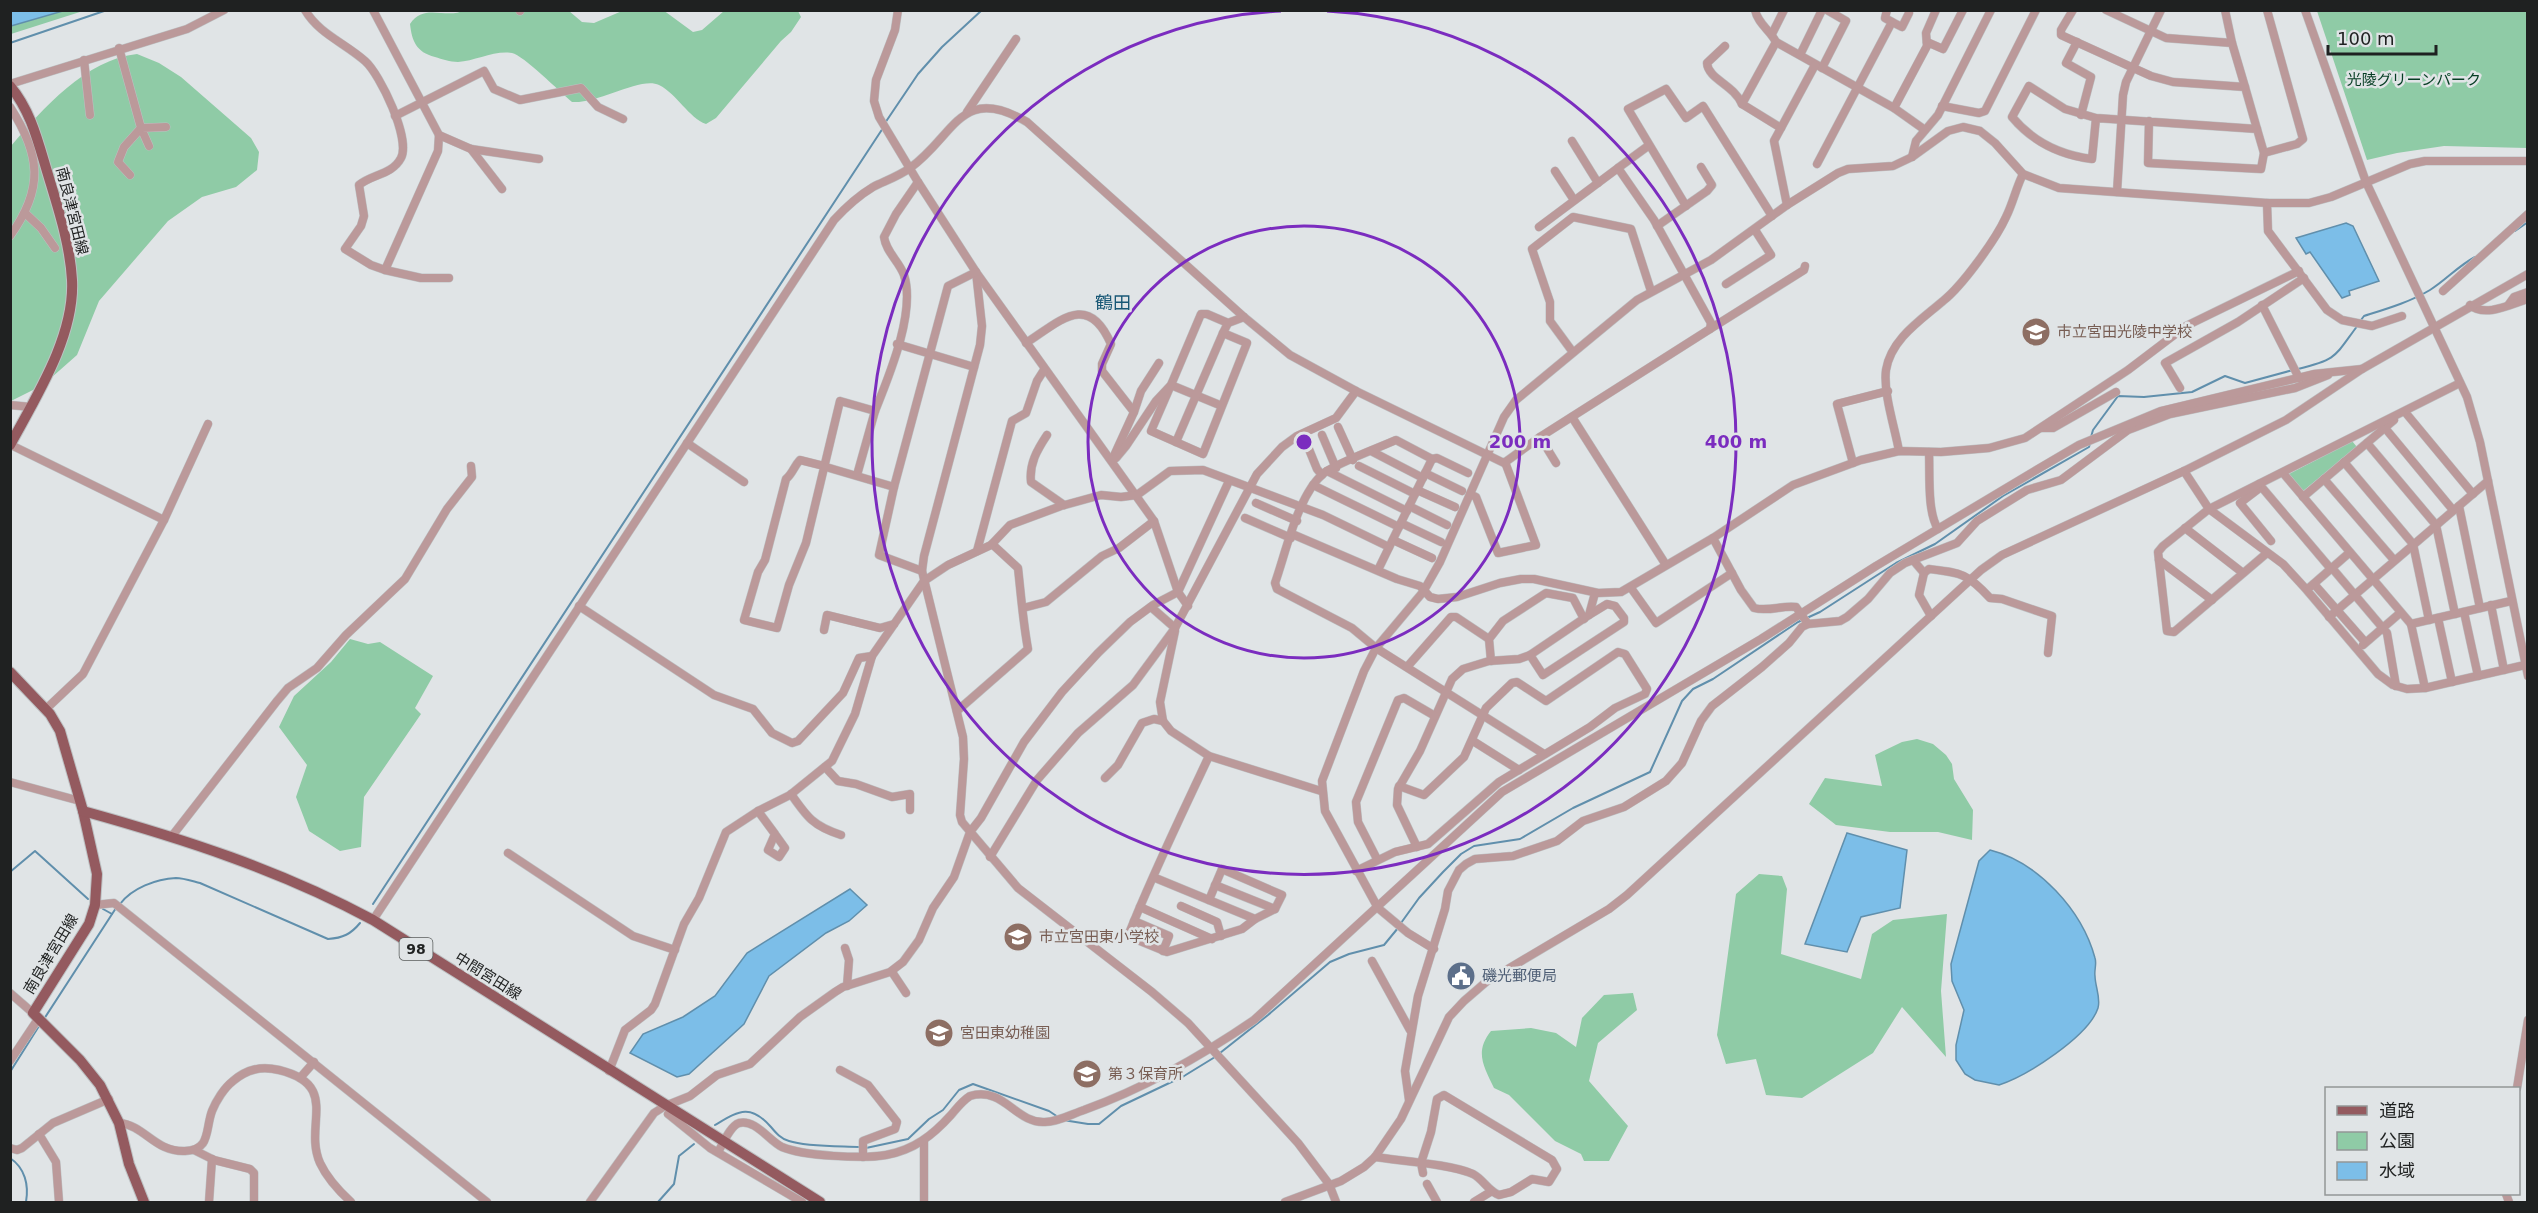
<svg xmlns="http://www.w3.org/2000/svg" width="2538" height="1213" viewBox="0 0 2538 1213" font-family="'DejaVu Sans','Noto Sans JP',sans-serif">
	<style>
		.green { fill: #8fcba6 }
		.water { fill: #7cbee8; stroke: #608fac; stroke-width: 1.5 }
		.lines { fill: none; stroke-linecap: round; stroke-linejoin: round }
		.stream { stroke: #608fac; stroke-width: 2 }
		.minor-casing { stroke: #bdc1c3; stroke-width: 9 }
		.major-casing { stroke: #bdc1c3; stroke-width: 12 }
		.minor { stroke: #bb999a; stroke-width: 8 }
		.major { stroke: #945a5f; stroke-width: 10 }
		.ring { fill: none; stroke: #7b2cbf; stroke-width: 3 }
		.labels { text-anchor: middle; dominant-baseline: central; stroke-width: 5; stroke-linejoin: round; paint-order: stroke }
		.shield { fill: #e0e4e6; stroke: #595c5c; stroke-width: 1.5 }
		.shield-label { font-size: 14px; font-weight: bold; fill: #1f2121 }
		.park-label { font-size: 15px; fill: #053d23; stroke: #e0e4e6 }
		.street-label { font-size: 15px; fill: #1f2121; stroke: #e0e4e6 }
		.education-label { font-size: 15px; fill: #785e54; stroke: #e0e4e6; text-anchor: start }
		.service-label { font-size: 15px; fill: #4e5e75; stroke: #e0e4e6; text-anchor: start }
		.quarter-label { font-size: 18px; fill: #175775; stroke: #e0e4e6 }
		.centre { fill: #7b2cbf; stroke: #e0e4e6; stroke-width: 3 }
		.ring-label { font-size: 18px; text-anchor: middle; font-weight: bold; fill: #7b2cbf; stroke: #e0e4e6; stroke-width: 5; stroke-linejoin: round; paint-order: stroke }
	</style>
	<rect width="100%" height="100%" fill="#e0e4e6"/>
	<!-- green -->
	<g class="green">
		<path d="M465 10 569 11 582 22 594 23 622 11 663 10 693 32 702 30 724 11H798L801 17 791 32 781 41 716 118 706 124C689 118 677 94 659 85 641 76 598 104 572 102 560 92 523 55 512 53 495 50 475 61 458 62 450 62 442 59 435 57 416 52 412 41 410 24 424 2 446 20 465 10Z"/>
		<path d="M11 11H83L11 34Z"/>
		<path d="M2317 11H2527V148L2444 146 2397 153 2367 160Z"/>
		<path d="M137 54 159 63 181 77 251 138 259 152 257 170 236 187 202 197 168 221 99 301 77 355 43 385 11 401V146C42 109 87 59 137 54Z"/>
		<path d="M2352 441 2357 447 2303 491 2289 474Z"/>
		<path d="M350 639 368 644 380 642 433 676 415 708 421 714 364 797 361 847 340 851 309 831 296 797 307 765 279 727 294 696 331 662Z"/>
		<path d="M1917 739 1933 744 1946 755 1952 764 1954 779 1973 810 1972 840 1938 832H1890L1836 825 1809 804 1825 778 1882 786 1875 755 1902 742Z"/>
		<path d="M1759 874 1782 876 1787 889 1781 954 1861 979 1872 934 1893 920 1947 914 1941 991 1946 1057 1902 1007 1873 1053 1802 1098 1766 1095 1756 1059 1726 1064 1717 1035 1736 894Z"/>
		<path d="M1633 993 1637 1010 1598 1043 1589 1081 1628 1126 1609 1161H1584L1581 1154 1555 1141 1509 1095 1494 1088C1484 1067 1474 1052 1491 1031L1531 1028 1556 1033 1576 1047 1582 1018 1604 995Z"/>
	</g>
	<!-- water -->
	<g class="water">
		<path d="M11 10H63V11L11 26Z"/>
		<path d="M2346 223 2353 226 2379 281 2349 291 2350 295 2342 298 2310 252 2306 254 2296 238Z"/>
		<path d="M1847 833 1907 850 1900 908 1861 917 1847 952 1805 944Z"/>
		<path d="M1990 850C2038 862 2082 910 2095 958 2097 964 2094 970 2095 976 2095 986 2101 998 2098 1008 2089 1036 2027 1076 1999 1085L1975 1080 1965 1074 1956 1060V1045L1964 1010 1952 981 1951 964 1979 861Z"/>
		<path d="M850 889 867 905 849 921 826 933 769 976 744 1024 689 1074 677 1077 630 1053 643 1034 683 1017 715 996 747 953Z"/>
	</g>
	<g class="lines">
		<!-- stream -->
		<g class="stream">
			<path d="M10 43 107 10"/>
			<path d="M885 123 918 74 942 47 982 10"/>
			<path d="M2515 231 2528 222"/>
			<path d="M2361 320 2364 316C2386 309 2410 302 2430 290 2446 280 2458 266 2475 257"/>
			<path d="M2298 369C2338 359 2334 357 2358 325"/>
			<path d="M2091 437 2093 430 2118 396 2144 397 2192 392 2225 376 2245 383 2293 370"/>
			<path d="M10 872 35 851 88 899"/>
			<path d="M120 904C132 888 156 879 176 878 183 878 192 881 200 883L328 939C343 938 351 934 360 923"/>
			<path d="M373 904 883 128"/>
			<path d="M103 909 112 914"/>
			<path d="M1401 923 1419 898 1443 872 1461 854 1474 846 1520 839 1573 808 1650 772 1682 701 1693 689 1713 679 1798 622 1820 612 1896 563 1935 544 2003 496 2089 447 2090 443"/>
			<path d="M44 1019 116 908"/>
			<path d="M1220 1053 1268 1015 1330 962 1349 954 1384 945 1398 928"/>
			<path d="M10 1072 39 1026"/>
			<path d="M1063 1120 1088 1124H1099L1121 1106 1184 1076 1215 1057"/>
			<path d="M715 1125C739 1111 750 1103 771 1127 776 1133 781 1139 789 1141 807 1147 840 1146 860 1147"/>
			<path d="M866 1148 908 1139 929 1119 943 1110 959 1090 973 1084 1049 1111 1058 1117"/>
			<path d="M10 1158C25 1168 29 1185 26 1202"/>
			<path d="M658 1202 674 1184 679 1156 694 1144"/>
		</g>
		<!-- minor casing -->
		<g class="minor-casing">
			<g id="minor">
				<path d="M305 10C319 34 345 43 365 61 380 74 411 139 401 158 392 175 372 174 359 185L364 216 361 226 345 249 371 265 385 270"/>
				<path d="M373 10 439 135 438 151 385 270 421 278H449"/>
				<path d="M898 10 895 30 876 80 874 101 879 117 918 182 976 272 1154 521 1178 592 1188 606"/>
				<path d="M1755 10C1758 24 1770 30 1776 42L1894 108 1925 130"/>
				<path d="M2073 10 2061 30V35L2151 76 2173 82 2245 87 2257 129"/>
				<path d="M2106 10 2166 38 2232 43 2245 87"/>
				<path d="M2225 10 2232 43"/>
				<path d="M2305 10 2366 182 2467 397 2480 442 2528 676"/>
				<path d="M520 11V10"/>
				<path d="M1892 22 1902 27 1909 13"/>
				<path d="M1772 34 1784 10"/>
				<path d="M1776 42 1742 104 1781 128"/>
				<path d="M1927 42 1943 49 1963 10"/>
				<path d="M2077 42 2066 63 2091 77 2081 115"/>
				<path d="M1725 46 1707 63C1708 79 1734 85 1742 104"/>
				<path d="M119 48 141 128 124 147 118 162 130 175"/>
				<path d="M1800 55 1822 10"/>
				<path d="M84 60 90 115"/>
				<path d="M1822 68 1846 21 1827 10"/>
				<path d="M10 84 187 29 224 10"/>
				<path d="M1942 106 1979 113 1985 111 2036 10"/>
				<path d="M10 107C41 155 44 189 10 236"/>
				<path d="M1894 108 1927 46 1926 33 1936 10"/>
				<path d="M967 112 1016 39"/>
				<path d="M395 116 484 71 494 89 520 100 581 88 598 107 623 119"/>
				<path d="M2096 118 2092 159C2060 155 2033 142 2012 117L2029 86 2065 109 2096 118 2257 129 2264 153 2261 169 2148 163 2149 121"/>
				<path d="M439 135 471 149 539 159"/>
				<path d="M1572 141 1598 183"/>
				<path d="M149 146 141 128 166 127"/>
				<path d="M471 149 502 189"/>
				<path d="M2264 153 2297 144 2303 139 2267 10"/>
				<path d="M1912 157 1916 141 1938 115 1991 10"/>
				<path d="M1817 164 1892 22 1885 18 1887 10"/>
				<path d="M1555 171 1574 200"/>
				<path d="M2117 192 2123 95 2126 82 2161 10"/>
				<path d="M2267 203 2268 231 2327 310 2342 320 2372 326 2402 316"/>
				<path d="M1787 205 1774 141 1815 65"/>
				<path d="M1686 206 1628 109 1666 89 1686 118 1703 106 1772 216"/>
				<path d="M25 213 41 228 55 248"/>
				<path d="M1657 226 1707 191 1712 185 1701 167"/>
				<path d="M1539 227 1618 168"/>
				<path d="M976 272 982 326 980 345 924 556 922 571 963 737 964 759 960 815 962 822 1018 888 1152 992 1188 1023 1298 1143 1329 1184 1336 1202"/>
				<path d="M1726 284 1771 255 1755 230"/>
				<path d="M2443 291 2528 214"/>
				<path d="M2509 304 2514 297 2528 292"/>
				<path d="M2262 305 2299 378"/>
				<path d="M2470 305C2485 318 2511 304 2528 299"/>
				<path d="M1710 329 1804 270 1805 266"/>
				<path d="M1026 343C1060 321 1088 291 1111 344L1102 364V371L1134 412 1112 460"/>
				<path d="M897 344 974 367"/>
				<path d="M1572 351 1550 321V302L1532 249 1573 217 1631 229 1651 291"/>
				<path d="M2180 388 2165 363 2238 322 2304 278"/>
				<path d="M10 405 31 407"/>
				<path d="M1222 406 1171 385 1151 431 1203 454 1247 343 1223 333 1228 323"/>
				<path d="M1134 412 1141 391 1159 363"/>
				<path d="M2405 412 2473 494"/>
				<path d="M1572 417 1666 565"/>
				<path d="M1338 427 1353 460"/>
				<path d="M2042 428H2053L2116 392"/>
				<path d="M2385 428 2453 510"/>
				<path d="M1047 435C1037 450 1029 464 1031 482L1064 505"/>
				<path d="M1322 435 1336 468"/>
				<path d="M1540 437 1556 463"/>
				<path d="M1176 442 1223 333"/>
				<path d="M1306 442 1317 469 1322 475"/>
				<path d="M687 443 744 482"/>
				<path d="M2367 443 2436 525 2455 614"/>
				<path d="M11 445 164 520"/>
				<path d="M1371 451 1423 478"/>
				<path d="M1899 451C1895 428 1883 393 1886 370 1891 339 1921 320 1943 301 1963 285 1996 239 2006 217 2013 203 2016 188 2023 174"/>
				<path d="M1929 452C1930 474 1927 512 1938 529"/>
				<path d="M1116 458 1126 446 1156 401 1171 385 1201 314H1207L1228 323 1244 317"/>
				<path d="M1432 459 1437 458 1468 473"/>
				<path d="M2344 462 2413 544 2429 620"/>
				<path d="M1853 463 1837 404 1888 391"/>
				<path d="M824 466 800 460C794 466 793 473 786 479L765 560 758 572 744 620 777 628 789 585 806 543 840 401 875 411C889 376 916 312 904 275 899 261 886 252 884 237L896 214 918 182"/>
				<path d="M1359 466 1415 494"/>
				<path d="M826 467 894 487"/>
				<path d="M1327 471 1407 511"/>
				<path d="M2184 471 2209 509 2283 564 2305 588 2378 674 2393 685 2407 689 2425 688 2525 665"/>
				<path d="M1425 473 1462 491"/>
				<path d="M2283 473 2411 624 2425 688"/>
				<path d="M857 475 875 411"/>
				<path d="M2324 479 2394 560"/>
				<path d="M2259 484 2331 569"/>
				<path d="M1313 485 1399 527"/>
				<path d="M2261 487 2240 503 2271 541"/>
				<path d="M1417 490 1455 507"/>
				<path d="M1470 494 1476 497 1498 553 1536 545 1505 462"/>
				<path d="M2303 497 2394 420"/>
				<path d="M1256 503 1297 521"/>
				<path d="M1409 506 1447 525"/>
				<path d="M2459 506 2480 608"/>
				<path d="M1245 518 1291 538"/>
				<path d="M1401 523 1441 542"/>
				<path d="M2185 528 2243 573"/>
				<path d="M1292 534 1397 579 1420 586 1430 597 1438 599 1457 597 1500 583 1521 579H1534L1598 593 1621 592 1713 538 1793 485 1861 460 1899 451 1941 452 1989 448 2025 438 2128 370 2186 326 2299 271"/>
				<path d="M1713 538 1741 590 1754 608C1769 612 1782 605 1796 607L1808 624"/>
				<path d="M1393 540 1432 558"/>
				<path d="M977 551 1012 421 1026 413 1037 381 1044 370"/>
				<path d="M2267 553 2174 632 2167 631 2158 552 2163 546 2209 509 2460 383"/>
				<path d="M1913 560 1924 573 1929 569C1961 573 1967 573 1990 598L2002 599 2052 616 2048 653"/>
				<path d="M2159 560 2212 600"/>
				<path d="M2332 568 2387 633 2396 686"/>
				<path d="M1378 570 1432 459 1396 440C1378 448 1337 463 1324 473 1298 494 1286 552 1275 583L1277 589 1352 628 1376 648 1544 754"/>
				<path d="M922 571 879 555 894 487 948 286 976 272"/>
				<path d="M1924 573 1919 595 1931 616"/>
				<path d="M2314 584 2365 642"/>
				<path d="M2310 587 2349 553"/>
				<path d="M1631 588 1656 623 1732 573"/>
				<path d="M2491 605 2504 670"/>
				<path d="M579 606 714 695 753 709 772 733 792 743 798 741 843 693 859 658 872 656"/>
				<path d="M1151 607 1175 628"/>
				<path d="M1023 608 1046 602 1102 556 1119 548 1154 521"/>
				<path d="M2464 612 2478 676"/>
				<path d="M2329 617 2488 481"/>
				<path d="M2438 618 2452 682"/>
				<path d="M2411 624 2511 601"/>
				<path d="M824 630 827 615 880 628 894 624"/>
				<path d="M1175 631 1160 702 1163 721 1171 731 1209 756 1321 791"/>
				<path d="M2363 645 2400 613"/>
				<path d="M1530 655 1543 675 1624 622V618L1615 606 1607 604 1589 615"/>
				<path d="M1491 661 1489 639 1503 621 1546 593 1573 598 1584 619"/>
				<path d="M1407 667 1451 617H1456L1489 639"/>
				<path d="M46 709 83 674 164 520 208 424"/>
				<path d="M957 711 1028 649C1023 622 1021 595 1018 568L992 544"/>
				<path d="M1473 741 1519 770"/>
				<path d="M825 767 838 781 856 784 892 797 910 794V810"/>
				<path d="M1105 778 1118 765 1142 723 1154 719 1163 721"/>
				<path d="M10 782 80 801"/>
				<path d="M791 794C807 817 813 826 841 835"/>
				<path d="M758 811 775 834 768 850 779 857 785 848 775 834"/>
				<path d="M172 836 277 701 288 688 317 668 346 635 405 579 447 509 472 477 471 466"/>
				<path d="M1417 847 1397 805 1398 789 1420 751 1452 679 1463 669 1489 661 1519 659 1530 655 1589 615 1595 593"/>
				<path d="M508 853 633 936 675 950"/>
				<path d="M990 857 1037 780 1078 733 1133 685 1175 628 1257 474 1282 447 1297 436 1336 418 1356 391"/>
				<path d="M1377 859 1358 822 1356 802 1398 700 1404 698 1435 716"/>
				<path d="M1356 871 1395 852 1428 844 1499 782 1590 727 1615 708 1645 694 1647 689 1625 654 1618 652 1546 701 1517 682 1512 683 1486 708 1464 757 1424 795 1399 786"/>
				<path d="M1153 877 1255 919 1242 929 1167 952 1128 936C1152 875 1181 816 1209 756"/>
				<path d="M1215 885 1275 909"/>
				<path d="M1209 900 1222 869 1282 895 1275 909 1255 919"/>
				<path d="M95 905 114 903 487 1202"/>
				<path d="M1181 906 1217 922 1221 936"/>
				<path d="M1140 907 1212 939"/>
				<path d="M373 920 834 220C846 207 858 196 873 187 885 181 899 176 910 168 955 136 960 83 1027 122L1244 317 1290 355 1356 391 1504 463 1540 437 1710 329 1711 323 1654 220 1618 168 1648 146"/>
				<path d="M1134 921 1169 936 1163 951"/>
				<path d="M845 948 849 960 847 986"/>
				<path d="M1434 949 1408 933 1378 908 1325 811 1322 781 1364 671 1376 648 1423 592 1440 562 1504 417 1516 400 1637 300 1711 260 1787 205 1838 173 1848 169 1893 166 1912 157 1948 131 1963 127 1980 131 1995 143 2023 174 2059 188 2267 203H2309L2331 197 2410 164 2425 161H2528"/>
				<path d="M1372 961 1410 1030"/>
				<path d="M892 972 906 993"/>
				<path d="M10 993 33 1013"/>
				<path d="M10 1061 38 1019"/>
				<path d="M840 1070 868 1085 897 1122 895 1129 863 1141V1157"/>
				<path d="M609 1071 625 1030 651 1010 655 1004 684 924 699 898 726 832 758 811 790 795 832 761 855 714 872 656 924 581 948 565 991 545 1010 525 1061 506 1101 495 1121 497 1137 495 1170 471 1203 470 1323 515 1389 547"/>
				<path d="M300 1078 314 1062"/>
				<path d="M2517 1088 2528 1020"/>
				<path d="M1409 1100 1405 1071 1418 996 1445 909 1448 891 1459 870 1466 864 1475 859 1513 856 1557 841 1583 821 1624 807 1666 781 1682 763 1701 721 1712 706 1762 667 1789 643 1802 627 1808 624 1840 621 1847 617 1868 599 1890 573 1905 563 1957 543 1977 521 2027 490 2061 480 2128 430 2170 414 2295 388 2328 375"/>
				<path d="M668 1114 710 1148 802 1202"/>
				<path d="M119 1123C145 1125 154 1152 185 1151 211 1150 205 1130 212 1111 216 1101 224 1088 233 1081 247 1069 261 1066 279 1070 341 1085 303 1125 320 1163 327 1178 339 1191 351 1202"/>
				<path d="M39 1134 56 1162 59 1202"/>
				<path d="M924 1140V1202"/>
				<path d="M10 1148 17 1150 22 1148 53 1123 109 1099"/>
				<path d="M194 1150 214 1160 250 1169 254 1173V1202"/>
				<path d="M718 1152C723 1144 730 1126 739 1123 756 1119 769 1141 782 1147 803 1156 864 1159 886 1155 914 1150 933 1135 951 1115 957 1108 962 1101 970 1096 1004 1086 1016 1124 1045 1122 1058 1122 1072 1114 1084 1110 1145 1088 1200 1057 1254 1020L1502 792 1761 639 1876 566 2038 469 2079 445 2161 411 2314 374 2362 369"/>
				<path d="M1375 1157C1401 1161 1451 1164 1473 1174 1483 1179 1488 1191 1499 1195L1511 1192 1532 1179 1549 1182 1557 1169 1552 1160 1444 1095 1437 1099 1431 1132 1421 1163 1423 1173"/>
				<path d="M1427 1184 1437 1202"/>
				<path d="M2506 1194 2509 1202"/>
				<path d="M209 1202 212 1159"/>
				<path d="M590 1202 654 1113 665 1106 690 1096 717 1075 750 1064 800 1017 835 992 843 987 890 972 903 962 919 940 933 908 954 877 970 832 981 818 1024 742 1062 692 1098 653 1130 622 1153 605 1178 592 1229 481"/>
				<path d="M1285 1202 1341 1181 1364 1167 1375 1157 1401 1119 1449 1017 1464 1001 1486 982 1609 909 1627 895 1981 570 2002 555 2184 471 2286 420 2362 369 2528 274"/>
				<path d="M1474 1202 1492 1191"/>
			</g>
		</g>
		<!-- major casing -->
		<g class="major-casing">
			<g id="major">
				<path d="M10 86C32 112 39 146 49 178 59 211 70 245 72 280 75 336 36 397 10 445"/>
				<path d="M10 672 50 714 60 731 83 811 97 874 95 905 89 924 33 1013 80 1060 100 1085 119 1123 129 1164 144 1202"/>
				<path d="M83 811C184 839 280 870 373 920L820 1202"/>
			</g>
		</g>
		<!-- minor -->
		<use href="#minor" class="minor"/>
		<!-- major -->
		<use href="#major" class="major"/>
	</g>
	<!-- distance rings -->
	<g class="ring">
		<circle cx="1304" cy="442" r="216"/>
		<path d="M1327 11A432 432 0 1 1 1281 11"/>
	</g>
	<!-- icons -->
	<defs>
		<g id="school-disc" transform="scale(1.5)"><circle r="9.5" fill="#8d6e63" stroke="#e0e4e6"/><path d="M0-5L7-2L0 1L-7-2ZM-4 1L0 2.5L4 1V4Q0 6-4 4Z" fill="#fff"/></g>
		<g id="civic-disc" transform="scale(1.5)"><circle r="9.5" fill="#5c6f8a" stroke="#e0e4e6"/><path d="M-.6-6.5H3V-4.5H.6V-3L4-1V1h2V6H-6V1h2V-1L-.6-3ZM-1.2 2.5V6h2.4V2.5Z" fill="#fff"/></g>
	</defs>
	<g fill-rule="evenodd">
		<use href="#school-disc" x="2036" y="332"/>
		<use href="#school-disc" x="1018" y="937"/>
		<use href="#civic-disc" x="1461" y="976"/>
		<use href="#school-disc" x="939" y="1033"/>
		<use href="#school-disc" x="1087" y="1074"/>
	</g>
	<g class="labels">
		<!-- shield labels -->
		<rect class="shield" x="399.5" y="938" width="33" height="22" rx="4.5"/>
		<g class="shield-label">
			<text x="416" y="949">98</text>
		</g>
		<!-- park labels -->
		<g class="park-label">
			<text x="2414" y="80">光陵グリーンパーク</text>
		</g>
		<!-- street labels -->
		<g class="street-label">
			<text transform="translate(72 211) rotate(76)">南良津宮田線</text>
			<text transform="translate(51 954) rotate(-59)">南良津宮田線</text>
			<text transform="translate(488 976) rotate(32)">中間宮田線</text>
		</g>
		<!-- education labels -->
		<g class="education-label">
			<text x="2057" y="332">市立宮田光陵中学校</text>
			<text x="1039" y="937">市立宮田東小学校</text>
			<text x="960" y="1033">宮田東幼稚園</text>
			<text x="1108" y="1074">第３保育所</text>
		</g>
		<!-- service labels -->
		<g class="service-label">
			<text x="1482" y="976">磯光郵便局</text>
		</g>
		<!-- quarter labels -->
		<g class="quarter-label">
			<text x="1113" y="302">鶴田</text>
		</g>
	</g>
	<circle cx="1304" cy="442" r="9" class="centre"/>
	<g class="ring-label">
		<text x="1520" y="448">200 m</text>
		<text x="1736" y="448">400 m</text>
	</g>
	<!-- border -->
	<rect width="2538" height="1213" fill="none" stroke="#1f2121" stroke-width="24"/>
	<!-- legend -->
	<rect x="2325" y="1087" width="195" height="108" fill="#e0e4e6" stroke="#939697" stroke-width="1.5"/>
	<rect x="2337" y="1106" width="30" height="9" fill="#945a5f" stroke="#939697" stroke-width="1.5"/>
	<text x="2379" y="1117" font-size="18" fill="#1f2121">道路</text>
	<rect x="2337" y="1132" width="30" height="18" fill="#8fcba6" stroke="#939697" stroke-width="1.5"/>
	<text x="2379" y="1147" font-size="18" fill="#1f2121">公園</text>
	<rect x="2337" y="1162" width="30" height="18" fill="#7cbee8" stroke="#939697" stroke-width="1.5"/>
	<text x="2379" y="1177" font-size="18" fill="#1f2121">水域</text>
	<!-- scale -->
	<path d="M2328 45v9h108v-9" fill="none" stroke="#1f2121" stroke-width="3"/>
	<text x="2337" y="45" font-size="18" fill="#1f2121" stroke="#e0e4e6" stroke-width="4.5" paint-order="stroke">100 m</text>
</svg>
